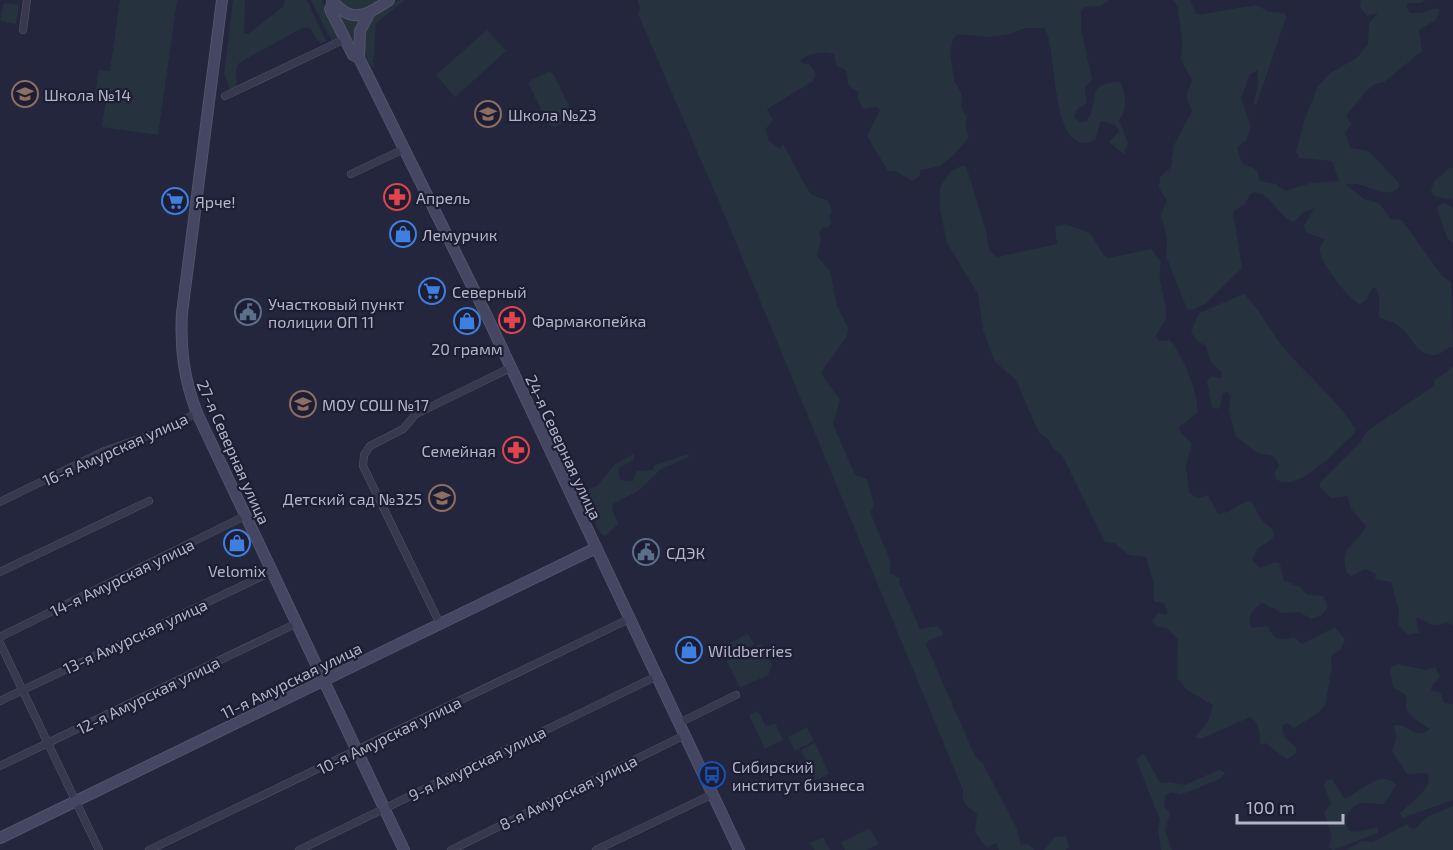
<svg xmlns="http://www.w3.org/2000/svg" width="1453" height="850" font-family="'Exo 2',sans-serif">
<rect width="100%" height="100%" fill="#24263e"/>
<g fill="#26333f">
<polygon points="120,0 177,0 158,135 102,127 107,92 104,103 94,101 99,70 110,71"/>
<path d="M233,0H245L244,33L248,34L283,7L285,0H307L326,41L320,44L310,28H302L239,63C233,72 239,81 235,90L231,91L224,74Z"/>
<polygon points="311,0 322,0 338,35 333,43"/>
<polygon points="339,0 379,0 364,11 347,9"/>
<path d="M399,0H405L376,23L373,62L375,68C369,64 365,55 364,47C361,20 379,14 399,0Z"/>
<path d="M637,0H1110L1100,6L1085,7L1081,12V29L1092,79L1085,88L1086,104L1076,110L1074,117L1079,122L1087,121C1101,101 1083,83 1120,82C1126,94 1128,110 1119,120L1128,143L1124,154L1109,142L1119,131L1115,125L1101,121L1095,140C1091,141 1086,144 1082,143C1051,137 1057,51 1045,28H1025L1010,34L988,37L958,34L953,39L950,53L954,80L961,93L962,109L967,117L965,125L969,137L952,157L939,166L921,170L919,177L912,181L896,171H888L867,136L880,110L877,107L863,109L858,99L859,92C845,87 849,82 846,70L836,65L834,54C823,50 809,54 800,60L802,63L809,64L816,74L813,81L767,109L773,120L765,130L769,141L780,149L783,144L810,194L828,201L832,211L829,218L832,224L827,228L822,227L819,233L821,239L817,256L830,271L837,306L848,328L847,336L821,373L840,400L833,424L855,475L867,479L874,505L870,512L891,563L890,573L900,578L899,582L920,629L938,626L943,632V635L928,641L926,645L976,758L982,762L1016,827L1021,845L1028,844L1035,850H999L997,843L986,847L975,832L977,814C968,806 961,804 963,790L725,216L638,14L640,8Z"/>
<path d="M1173,0H1190L1197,15L1256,5L1269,12L1284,13L1286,17L1256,106L1254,103L1258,85V70L1250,74L1241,99L1251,125L1246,140L1237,148L1242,163L1257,170L1260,181L1276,184L1285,191L1311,183L1339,181L1332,161L1300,158L1296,152L1305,119L1318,86L1330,73L1357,58L1368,44L1369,23L1378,13L1367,16L1360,7L1361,0H1426L1421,3H1409L1406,6L1410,13H1421L1436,8L1439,10L1436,20L1419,30L1422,51L1384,82L1375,84L1365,92L1346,116L1351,124L1345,133L1351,148L1368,151L1399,183V187C1384,203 1364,178 1346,185L1364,199L1379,203L1391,219L1402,220L1441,275L1451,282L1453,347C1445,347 1442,356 1432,355C1415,353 1412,336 1400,327C1393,321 1385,321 1379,317V295L1376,288H1372L1367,299L1360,304C1349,300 1322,264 1320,252C1319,247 1323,243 1324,239L1307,233L1304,226L1314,209L1303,212L1294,222C1276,217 1270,188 1251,193L1245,204L1233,212L1242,268L1205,304L1191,310L1187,309L1166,256L1167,238L1161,215L1167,200L1159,188L1160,177L1171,167L1174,145L1192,111L1186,96L1192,80L1181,60L1182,41L1178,7Z"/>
<polygon points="4,3 19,5 16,24 0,21"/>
<polygon points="335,9 361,19 354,35 356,53"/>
<polygon points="487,30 506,51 455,97 436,75"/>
<polygon points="548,72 553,73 573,114 572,119 555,127 549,125 529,85 531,80"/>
<path d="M961,166H966L986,231L989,250L997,257L1057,244L1055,227L1065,224L1090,233L1104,256L1109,258L1151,249L1161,262C1156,284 1166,294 1166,315C1166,324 1158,328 1156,337L1159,341L1170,340C1182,353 1200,396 1197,413L1179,427L1181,433L1192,444L1186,466L1189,493L1198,498L1208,495L1218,514L1228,512L1247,501L1252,502C1255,508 1259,516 1263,521C1269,528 1276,527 1273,538L1257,549L1252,560L1260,568L1275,562L1280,564L1284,581L1300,587L1307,595L1323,596L1328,606L1322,615L1312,619L1299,612L1282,613L1263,603C1253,606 1246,620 1252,628L1267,626C1274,639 1280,642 1294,637L1302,644L1335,627L1345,640L1340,650L1331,656L1332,667L1325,705L1318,713L1294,728L1287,723L1282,726L1284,737L1296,747V753L1287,759L1265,743L1260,745C1261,735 1259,722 1250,717L1201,739L1195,737L1209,720L1213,705L1187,690L1177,678L1178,639L1166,628L1156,626L1153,621L1158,612L1164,615L1168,613L1164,603L1154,602V585L1146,557L1129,555L1114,543L1105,542L1062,455L1053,448L1048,438L1039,433L1016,380L995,362L983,330L978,294L947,243L940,209V187L950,172Z"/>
<polygon points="1450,168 1453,168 1453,200 1434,196 1431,191 1434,181"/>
<polygon points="1445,203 1453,208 1453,243 1447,238 1437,209 1438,206"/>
<path d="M1244,294C1259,308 1269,329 1282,346C1304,372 1339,401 1355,429L1354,434C1337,448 1302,492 1277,480L1274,474L1279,465L1274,456L1258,453L1236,437L1229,411L1230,395L1227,391L1222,394L1221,404L1218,409L1212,407L1207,381L1211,377L1221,378L1222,373L1210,361L1206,346L1197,341L1191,332L1199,313Z"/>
<path d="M1453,367V625L1446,622C1433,630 1428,620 1416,618L1419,633L1408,635L1398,624L1399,612L1391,582L1375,579L1376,574L1366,569L1351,576L1347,573C1338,544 1356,548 1366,526L1352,510L1347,496L1332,498L1320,488V483L1361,441L1367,431L1434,386V381Z"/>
<polygon points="634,454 634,459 618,469 620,480 633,481 637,471 652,470 655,465 688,454 689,457 661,469 638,491 613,504 612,510 618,524 605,536 600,532 580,492 597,486 615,464"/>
<polygon points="748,634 754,644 731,656 726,645"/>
<polygon points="761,644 772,665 768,675 740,688 727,661"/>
<path d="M1398,664L1425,670L1435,667L1440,677L1432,685L1431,690L1441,693L1444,703L1453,704V800L1402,818L1400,813C1412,802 1433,790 1428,773L1407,774L1392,751L1397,736L1393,726C1410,720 1411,743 1430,729C1415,719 1402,715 1407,695L1393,688L1390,668Z"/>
<polygon points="758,711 766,727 775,723 783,740 765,749 749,715"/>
<polygon points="807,727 814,741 795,751 788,737"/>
<polygon points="815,743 829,774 816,780 801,750"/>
<polygon points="1144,754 1160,783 1169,782 1185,785 1216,771 1220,770 1225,773 1220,779 1180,795 1171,792 1165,795 1164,806 1170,814 1165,830 1172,850 1161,850 1158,829 1160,820 1136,759"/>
<path d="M1332,779L1344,798C1360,795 1379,767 1396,785L1384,804C1362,805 1358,796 1344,819L1348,830C1357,835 1368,827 1378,828V833L1333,850L1329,847L1332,837L1324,812L1331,804L1324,785L1326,780Z"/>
<polygon points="1453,806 1453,850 1346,850 1362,841 1373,842 1407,824 1410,828 1415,829 1427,817"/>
<polygon points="870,828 878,844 866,850 845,850 841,842"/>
<polygon points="1066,836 1069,846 1066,850 1044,850 1055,837"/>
<polygon points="823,837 830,850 814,850 810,843"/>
</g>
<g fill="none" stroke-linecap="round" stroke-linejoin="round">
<defs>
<g id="street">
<polyline points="23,30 27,0"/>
<polyline points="225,96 345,39"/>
<polyline points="351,174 404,149"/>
<polyline points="0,502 102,452 153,434 197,413"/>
<polyline points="0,572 149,501"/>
<polyline points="440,624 363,466 364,455 370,446 403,429 416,414 510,368"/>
<polyline points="0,637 245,516"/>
<polyline points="0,643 99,850"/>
<polyline points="0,701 271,572"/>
<polyline points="679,723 736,695"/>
<polyline points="0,766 295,624"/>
<polyline points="149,850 629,619"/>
<polyline points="299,850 657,676"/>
<polyline points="451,850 685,735"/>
<polyline points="596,850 713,794"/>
</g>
<g id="secondary">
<path d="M222,0L182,313C180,349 184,379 197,413L404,850"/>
<path d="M332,0C351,25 368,15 389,0"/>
<polyline points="333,2 330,9 353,55 359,58 367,74 483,308 739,850"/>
<polyline points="359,58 360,31 369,14"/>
<polyline points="0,838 596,548"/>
</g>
</defs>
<use href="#street" stroke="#535469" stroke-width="8"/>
<use href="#secondary" stroke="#535469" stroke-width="12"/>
<use href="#street" stroke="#38394e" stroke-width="7"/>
<use href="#secondary" stroke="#454661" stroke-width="10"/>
</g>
<defs>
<symbol id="school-ring" viewBox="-11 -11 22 22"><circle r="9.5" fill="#1d1e33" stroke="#8d6e63" stroke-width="1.5"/><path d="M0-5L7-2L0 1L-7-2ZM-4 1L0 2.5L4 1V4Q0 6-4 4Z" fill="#8d6e63"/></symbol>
<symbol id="pharmacy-ring" viewBox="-11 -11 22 22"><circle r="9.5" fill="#1d1e33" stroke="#e0444e" stroke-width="1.5"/><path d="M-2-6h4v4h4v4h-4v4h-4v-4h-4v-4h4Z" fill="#e0444e"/></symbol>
<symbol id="supermarket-ring" viewBox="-11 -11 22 22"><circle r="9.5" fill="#1d1e33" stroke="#3f7fe0" stroke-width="1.5"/><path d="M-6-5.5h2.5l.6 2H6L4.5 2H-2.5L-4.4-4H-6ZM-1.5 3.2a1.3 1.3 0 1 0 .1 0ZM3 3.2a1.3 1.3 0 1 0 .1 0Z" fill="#3f7fe0"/></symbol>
<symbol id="shop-ring" viewBox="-11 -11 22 22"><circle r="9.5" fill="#1d1e33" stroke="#3f7fe0" stroke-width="1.5"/><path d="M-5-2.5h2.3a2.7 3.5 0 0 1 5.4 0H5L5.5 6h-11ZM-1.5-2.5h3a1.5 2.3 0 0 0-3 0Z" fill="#3f7fe0"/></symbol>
<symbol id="civic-ring" viewBox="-11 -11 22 22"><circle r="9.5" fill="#1d1e33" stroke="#5c6f8a" stroke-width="1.5"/><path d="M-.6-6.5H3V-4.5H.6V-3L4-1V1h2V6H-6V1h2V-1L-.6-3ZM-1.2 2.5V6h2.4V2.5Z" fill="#5c6f8a"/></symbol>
<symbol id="bus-ring" viewBox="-11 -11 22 22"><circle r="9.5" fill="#1d1e33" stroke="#1a4fb4" stroke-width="1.5"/><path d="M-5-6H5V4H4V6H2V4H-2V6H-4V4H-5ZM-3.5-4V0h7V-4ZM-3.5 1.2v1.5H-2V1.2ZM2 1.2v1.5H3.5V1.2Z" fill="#1a4fb4"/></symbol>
</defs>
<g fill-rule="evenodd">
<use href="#school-ring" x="10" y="79" width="30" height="30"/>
<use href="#school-ring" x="473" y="99" width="30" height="30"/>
<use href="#pharmacy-ring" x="382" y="182" width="30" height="30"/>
<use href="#supermarket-ring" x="160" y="186" width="30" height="30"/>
<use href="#shop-ring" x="388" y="219" width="30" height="30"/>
<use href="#supermarket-ring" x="417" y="276" width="30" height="30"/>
<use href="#civic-ring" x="233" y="297" width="30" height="30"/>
<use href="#pharmacy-ring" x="497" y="305" width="30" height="30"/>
<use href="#shop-ring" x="452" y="306" width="30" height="30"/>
<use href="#school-ring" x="288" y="389" width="30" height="30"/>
<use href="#pharmacy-ring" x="501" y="435" width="30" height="30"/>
<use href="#school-ring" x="427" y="483" width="30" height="30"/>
<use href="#shop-ring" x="222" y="528" width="30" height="30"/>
<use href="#civic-ring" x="631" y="537" width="30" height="30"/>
<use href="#shop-ring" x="674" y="635" width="30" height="30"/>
<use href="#bus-ring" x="697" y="760" width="30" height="30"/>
</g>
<g text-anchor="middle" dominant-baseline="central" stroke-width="4.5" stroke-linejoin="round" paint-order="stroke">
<g font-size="16" fill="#b4b4c9" stroke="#1d1e33" text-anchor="start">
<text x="44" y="94">Школа №14</text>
<text x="508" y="114">Школа №23</text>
<text x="416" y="197">Апрель</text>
<text x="195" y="201">Ярче!</text>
<text x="422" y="234">Лемурчик</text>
<text x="452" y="291">Северный</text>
<text x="268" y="303">Участковый пункт<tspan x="268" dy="18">полиции ОП 11</tspan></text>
<text x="532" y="320">Фармакопейка</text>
<text x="467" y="348" text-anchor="middle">20 грамм</text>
<text x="322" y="404">МОУ СОШ №17</text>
<text x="496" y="450" text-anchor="end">Семейная</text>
<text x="422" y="498" text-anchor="end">Детский сад №325</text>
<text x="666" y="552">СДЭК</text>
<text x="237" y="570" text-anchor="middle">Velomix</text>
<text x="708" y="650">Wildberries</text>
<text x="732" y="766">Сибирский<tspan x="732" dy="18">институт бизнеса</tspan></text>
</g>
<g font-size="16" fill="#b4b4c9" stroke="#1d1e33">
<text transform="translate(564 447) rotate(65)">24-я Северная улица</text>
<text transform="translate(115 449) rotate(-24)">16-я Амурская улица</text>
<text transform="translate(234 452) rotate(66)">27-я Северная улица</text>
<text transform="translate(122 577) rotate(-26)">14-я Амурская улица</text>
<text transform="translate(135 636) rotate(-25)">13-я Амурская улица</text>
<text transform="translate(291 680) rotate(-26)">11-я Амурская улица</text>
<text transform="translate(148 695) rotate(-26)">12-я Амурская улица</text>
<text transform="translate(389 735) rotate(-26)">10-я Амурская улица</text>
<text transform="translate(477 763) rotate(-26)">9-я Амурская улица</text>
<text transform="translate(568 792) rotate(-26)">8-я Амурская улица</text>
</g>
</g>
<path d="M1237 814v9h106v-9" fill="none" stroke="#b4b4c9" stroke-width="3"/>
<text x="1246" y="814" font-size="18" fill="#b4b4c9" stroke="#1d1e33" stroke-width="4.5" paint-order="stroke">100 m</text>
</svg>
